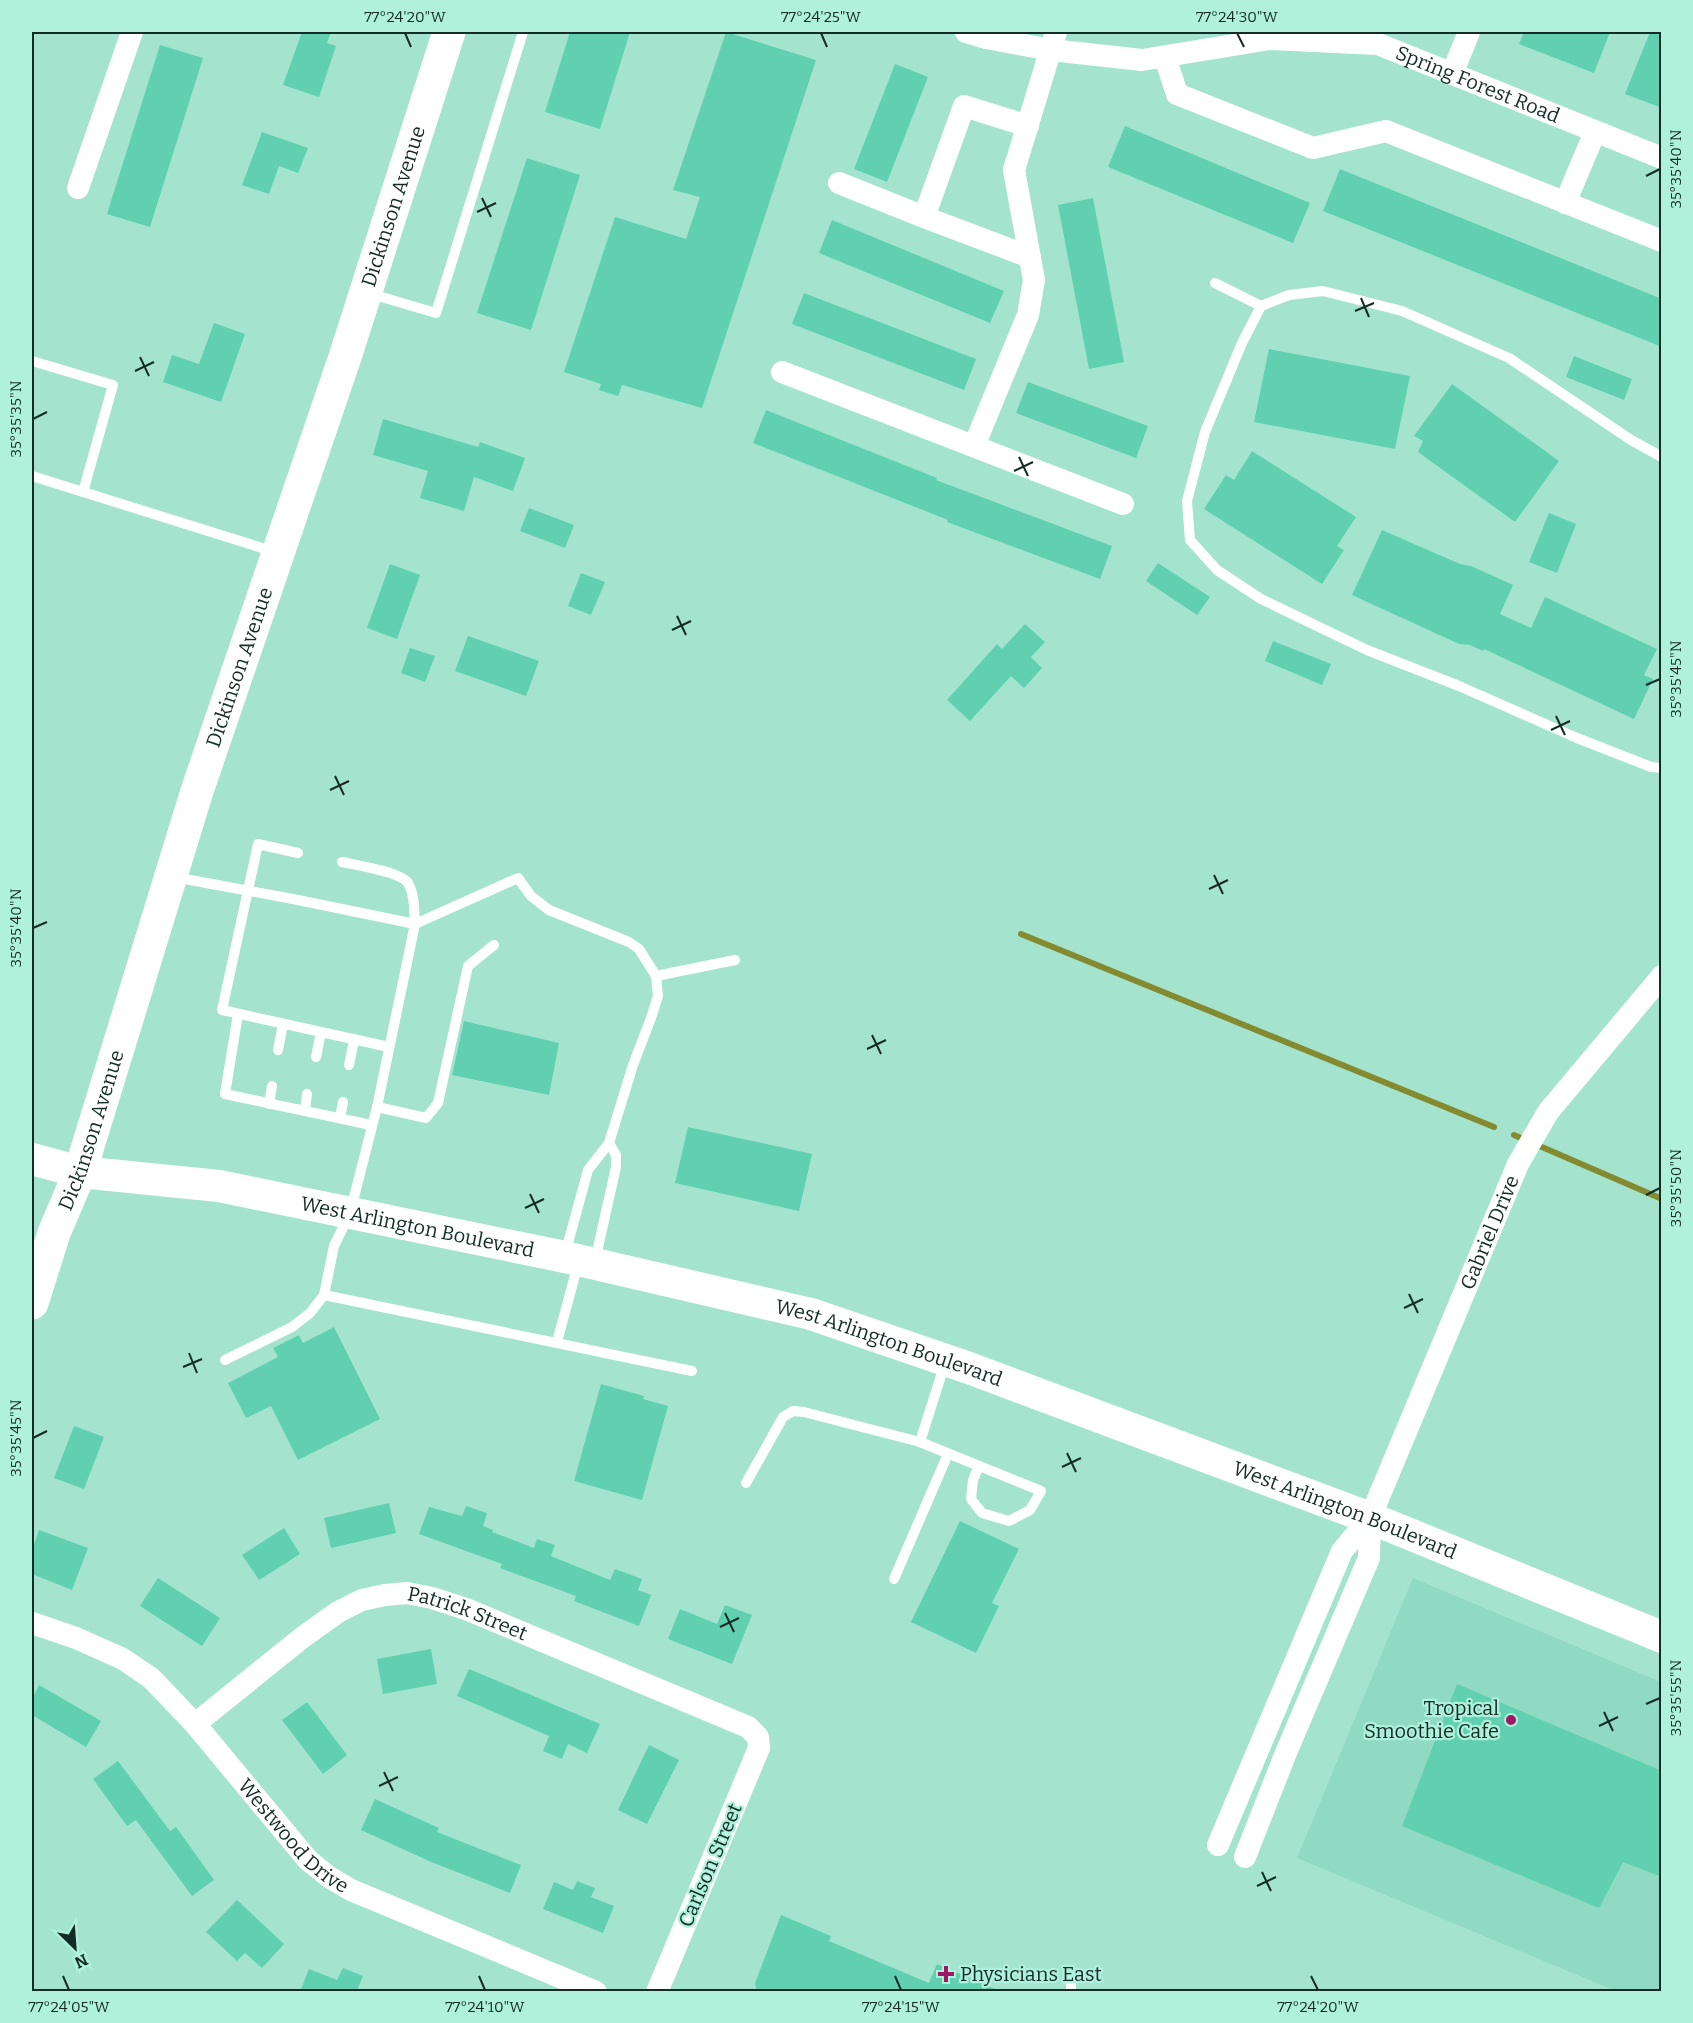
<svg xmlns="http://www.w3.org/2000/svg" width="1693" height="2023" font-family="Bitter,serif">
<rect width="100%" height="100%" fill="#a4e4cf"/>
<polygon fill="#90d9c2" points="1413,1578 1661,1682 1661,1991 1616,1991 1297,1858"/>
<g fill="none" stroke-linecap="round" stroke-linejoin="round">
<g stroke="#848a30" stroke-width="6">
<polyline points="1021,934 1494,1127"/>
<polyline points="1514,1135 1662,1199"/>
</g>
</g>
<g fill="#60d0b1">
<polygon points="302,32 331,32 327,43 336,46 319,97 283,85"/>
<polygon points="570,32 630,32 600,129 545,112"/>
<polygon points="726,32 816,60 702,408 622,385 618,396 599,390 601,384 564,372 615,217 686,239 700,197 673,190"/>
<polygon points="1524,32 1610,32 1594,73 1519,44"/>
<polygon points="1650,32 1662,32 1662,108 1625,94"/>
<polygon points="160,45 203,58 150,227 107,214"/>
<polygon points="895,64 928,77 887,182 854,169"/>
<polygon points="1125,126 1310,203 1293,243 1108,167"/>
<polygon points="262,132 308,148 298,173 279,166 269,194 242,185"/>
<polygon points="527,158 580,175 531,330 477,313"/>
<polygon points="1340,169 1662,299 1662,347 1323,211"/>
<polygon points="1093,198 1124,362 1089,369 1058,205"/>
<polygon points="832,220 1004,291 990,323 819,253"/>
<polygon points="804,293 976,359 964,390 792,324"/>
<polygon points="214,323 245,334 221,402 163,382 172,355 199,364"/>
<polygon points="1269,349 1410,376 1395,449 1254,422"/>
<polygon points="1574,356 1632,379 1624,400 1566,377"/>
<polygon points="1028,382 1148,426 1136,458 1016,413"/>
<polygon points="1452,384 1559,461 1515,522 1418,452 1423,441 1414,436"/>
<polygon points="766,410 937,478 936,480 1112,546 1100,579 947,522 948,520 753,443"/>
<polygon points="383,419 478,447 480,442 525,458 513,491 474,477 464,511 420,498 428,471 373,455"/>
<polygon points="1252,451 1356,517 1337,546 1344,550 1322,584 1204,509 1226,475 1234,480"/>
<polygon points="529,508 574,525 565,548 520,531"/>
<polygon points="1549,513 1576,524 1557,573 1529,562"/>
<polygon points="1382,530 1460,564 1471,566 1513,585 1500,614 1531,628 1545,597 1657,649 1644,675 1653,679 1634,719 1484,649 1483,651 1470,645 1459,644 1352,595"/>
<polygon points="1158,563 1210,597 1197,615 1146,581"/>
<polygon points="390,564 420,575 397,639 367,628"/>
<polygon points="581,573 605,582 591,615 568,606"/>
<polygon points="1025,624 1045,642 1031,657 1042,668 1024,688 1011,676 970,721 947,700 997,644 1002,649"/>
<polygon points="468,636 539,661 526,696 455,671"/>
<polygon points="1273,641 1331,664 1322,685 1265,661"/>
<polygon points="410,648 435,656 425,682 401,673"/>
<polygon points="464,1021 559,1043 549,1095 452,1075"/>
<polygon points="688,1127 812,1154 799,1211 675,1183"/>
<polygon points="334,1327 380,1419 298,1460 271,1406 246,1418 228,1383 278,1357 273,1348 299,1335 303,1343"/>
<polygon points="601,1384 644,1396 643,1399 668,1406 642,1500 574,1481"/>
<polygon points="74,1426 104,1437 84,1489 54,1478"/>
<polygon points="389,1503 396,1533 331,1548 324,1518"/>
<polygon points="466,1506 487,1513 483,1526 493,1530 492,1532 534,1548 537,1539 555,1545 551,1556 610,1580 615,1569 642,1579 638,1590 651,1595 639,1626 574,1601 576,1596 500,1568 502,1564 419,1534 429,1507 462,1516"/>
<polygon points="960,1521 1019,1549 992,1603 999,1606 976,1653 911,1622"/>
<polygon points="284,1528 300,1554 259,1580 242,1555"/>
<polygon points="39,1530 88,1548 72,1590 32,1574 32,1550"/>
<polygon points="158,1578 220,1618 202,1646 140,1606"/>
<polygon points="725,1605 752,1615 732,1664 668,1639 680,1609 717,1624"/>
<polygon points="431,1649 437,1684 383,1694 377,1659"/>
<polygon points="469,1669 600,1724 587,1753 568,1744 562,1759 543,1751 549,1736 457,1696"/>
<polygon points="1457,1684 1662,1771 1662,1877 1623,1862 1599,1908 1402,1826"/>
<polygon points="39,1685 101,1721 86,1747 32,1715 32,1699"/>
<polygon points="307,1702 347,1755 323,1774 282,1720"/>
<polygon points="649,1745 679,1760 647,1824 618,1810"/>
<polygon points="118,1761 170,1831 176,1827 214,1880 192,1896 136,1820 127,1826 93,1779"/>
<polygon points="375,1799 439,1828 437,1832 521,1865 510,1893 429,1861 361,1830"/>
<polygon points="577,1881 595,1888 591,1897 614,1906 603,1933 543,1909 554,1882 573,1890"/>
<polygon points="237,1900 284,1944 262,1968 245,1953 237,1961 206,1932"/>
<polygon points="781,1915 831,1936 829,1941 929,1983 937,1964 1002,1992 757,1992 755,1983"/>
<polygon points="343,1968 363,1976 358,1988 363,1992 300,1992 309,1969 337,1980"/>
</g>
<g fill="none" stroke-linecap="round" stroke-linejoin="round">
<g stroke="#fff" stroke-width="10">
<polyline points="1215,283 1261,306"/>
<polyline points="368,293 436,313 523,32"/>
<polyline points="32,361 113,385 83,492"/>
<polyline points="1662,457 1631,440 1509,358 1402,311 1323,291 1289,295 1261,306 1242,343 1205,432 1187,501 1190,540 1217,570 1261,599 1367,650 1459,686 1577,738 1651,767 1662,768"/>
<polyline points="32,476 275,552"/>
<polyline points="298,853 258,844 222,1010 389,1047"/>
<polyline points="174,877 293,899 415,924 518,878 531,896 549,910 629,942 639,949 656,976 658,996 651,1018 633,1065 609,1143 588,1170 565,1254"/>
<polyline points="656,976 735,960"/>
<polyline points="238,1014 225,1094 371,1125"/>
<polyline points="278,1050 283,1024"/>
<polyline points="316,1057 321,1032"/>
<polyline points="349,1065 354,1040"/>
<polyline points="269,1104 272,1086"/>
<polyline points="377,1107 426,1118 438,1103 468,966 494,945"/>
<polyline points="305,1111 307,1094"/>
<polyline points="340,1118 343,1102"/>
<polyline points="595,1261 616,1167 616,1155 609,1143"/>
<polyline points="324,1295 692,1371"/>
<polyline points="557,1342 578,1264"/>
<path d="M225,1360L292,1327L310,1313L324,1295L334,1246L350,1213L377,1107L415,924C414,911 415,895 408,883C401,872 356,865 342,862"/>
<polyline points="920,1442 1041,1491 1030,1510 1009,1521 982,1513 971,1499 973,1480 979,1466"/>
<polyline points="746,1483 783,1417 793,1411 804,1412 920,1442 945,1363"/>
<polyline points="894,1579 948,1454"/>
<polyline points="1071,1978 1071,1992"/>
</g>
<g stroke="#fff" stroke-width="22">
<path id="s1" d="M966,32L986,38L1051,50L1142,60L1270,39L1378,44L1662,158"/>
<polyline points="1165,57 1177,94 1313,148 1386,131 1662,241"/>
<polyline points="1452,74 1469,32"/>
<polyline points="839,183 924,217 1030,257"/>
<polyline points="78,188 132,32"/>
<polyline points="1565,203 1595,132"/>
<polyline points="924,217 964,106 1028,126"/>
<polyline points="782,372 1123,504"/>
<polyline points="974,446 1028,315 1034,280 1014,170 1056,32"/>
<path id="s2" d="M32,1623L76,1638L123,1659L151,1678L195,1724L308,1860L329,1877L351,1890L596,1992"/>
<path id="s3" d="M195,1724L303,1637L338,1612L362,1600L385,1595L407,1593L432,1598L466,1609L748,1727L758,1737L759,1748L657,1992"/>
<path id="s4" d="M1218,1845L1342,1551L1370,1518L1518,1164L1548,1112L1662,976"/>
<polyline points="1245,1857 1285,1755 1369,1558 1370,1518"/>
</g>
<path stroke="#fff" stroke-width="32" id="s5" d="M32,1159L80,1172L219,1186L565,1257L811,1314L969,1368L1370,1518L1662,1637"/>
<path stroke="#fff" stroke-width="33" id="s6" d="M32,1303L54,1233L80,1172L197,791L345,357L449,32"/>
</g>
<path fill="none" stroke="#132d26" stroke-width="2" d="M405,33L411,47M821,33L827,47M1237,33L1244,47M1646,176L1660,169M482,198L491,217M477,212L496,203M1361,298L1369,317M1355,311L1374,303M140,357L149,376M135,371L154,362M33,419L47,412M1019,457L1028,476M1014,471L1033,462M677,616L686,635M672,630L691,621M1646,685L1660,679M1556,716L1565,735M1551,730L1570,721M335,776L344,795M330,790L349,781M1214,875L1223,894M1209,889L1228,880M33,928L47,922M872,1035L881,1054M867,1049L886,1040M530,1194L539,1213M1646,1195L1660,1188M525,1208L544,1199M1409,1294L1418,1313M1404,1308L1423,1299M189,1353L197,1373M183,1367L202,1359M33,1438L47,1431M1067,1453L1076,1472M1062,1467L1081,1458M725,1613L734,1632M720,1627L739,1618M1646,1704L1660,1698M1604,1712L1613,1731M1599,1726L1618,1717M384,1772L393,1791M379,1786L398,1777M1262,1872L1271,1891M1257,1886L1276,1877M63,1976L69,1990M479,1976L485,1990M895,1976L901,1990M1311,1976L1318,1990"/>
<g fill="#9e1664" stroke="#b0f1dc" stroke-width="2">
<circle cx="1511" cy="1720" r="6"/>
<path d="M943 1965h6v6h6v6h-6v6h-6v-6h-6v-6h6z"/>
</g>
<g text-anchor="middle" dominant-baseline="central" stroke-width="4.5" stroke-linejoin="round" paint-order="stroke">
<g font-size="20" fill="#132d26" stroke="#b0f1dc">
<text stroke="none"><textPath href="#s1" startOffset="524">Spring Forest Road</textPath></text>
<text stroke="none"><textPath href="#s6" startOffset="1155">Dickinson Avenue</textPath></text>
<text stroke="none"><textPath href="#s6" startOffset="669">Dickinson Avenue</textPath></text>
<text stroke="none"><textPath href="#s6" startOffset="183">Dickinson Avenue</textPath></text>
<text stroke="none"><textPath href="#s5" startOffset="392">West Arlington Boulevard</textPath></text>
<text stroke="none"><textPath href="#s4" startOffset="672">Gabriel Drive</textPath></text>
<text stroke="none"><textPath href="#s5" startOffset="878">West Arlington Boulevard</textPath></text>
<text stroke="none"><textPath href="#s5" startOffset="1364">West Arlington Boulevard</textPath></text>
<text stroke="none"><textPath href="#s3" startOffset="318">Patrick Street</textPath></text>
<text stroke="none"><textPath href="#s2" startOffset="345">Westwood Drive</textPath></text>
<text transform="translate(710 1865) rotate(-67)">Carlson Street</text>
</g>
<g font-size="20" fill="#132d26" stroke="#b0f1dc" text-anchor="end">
<text x="1499" y="1708">Tropical<tspan x="1499" dy="23">Smoothie Cafe</tspan></text>
<text x="960" y="1974" text-anchor="start">Physicians East</text>
</g>
</g>
<rect width="1693" height="2023" fill="none" stroke="#b0f1dc" stroke-width="66"/>
<g transform="translate(75 1948) rotate(155)" stroke="#b0f1dc" stroke-width="4.5" paint-order="stroke">
<path d="M0-4.5L10 22L0 15L-10 22Z" fill="#132d26"/>
<text y="-9" font-size="16" font-weight="bold" text-anchor="middle" fill="#132d26">N</text>
</g>
<rect x="33" y="33" width="1627" height="1957" fill="none" stroke="#132d26" stroke-width="2"/>
<g font-size="15" text-anchor="middle" fill="#132d26">
<text x="405" y="22">77°24'20"W</text>
<text x="821" y="22">77°24'25"W</text>
<text x="1237" y="22">77°24'30"W</text>
<text transform="translate(1676 169) rotate(-90)" y="5">35°35'40"N</text>
<text transform="translate(16 419) rotate(-90)" y="5">35°35'35"N</text>
<text transform="translate(1676 679) rotate(-90)" y="5">35°35'45"N</text>
<text transform="translate(16 928) rotate(-90)" y="5">35°35'40"N</text>
<text transform="translate(1676 1188) rotate(-90)" y="5">35°35'50"N</text>
<text transform="translate(16 1438) rotate(-90)" y="5">35°35'45"N</text>
<text transform="translate(1676 1698) rotate(-90)" y="5">35°35'55"N</text>
<text x="69" y="2012">77°24'05"W</text>
<text x="485" y="2012">77°24'10"W</text>
<text x="901" y="2012">77°24'15"W</text>
<text x="1318" y="2012">77°24'20"W</text>
</g>
</svg>
